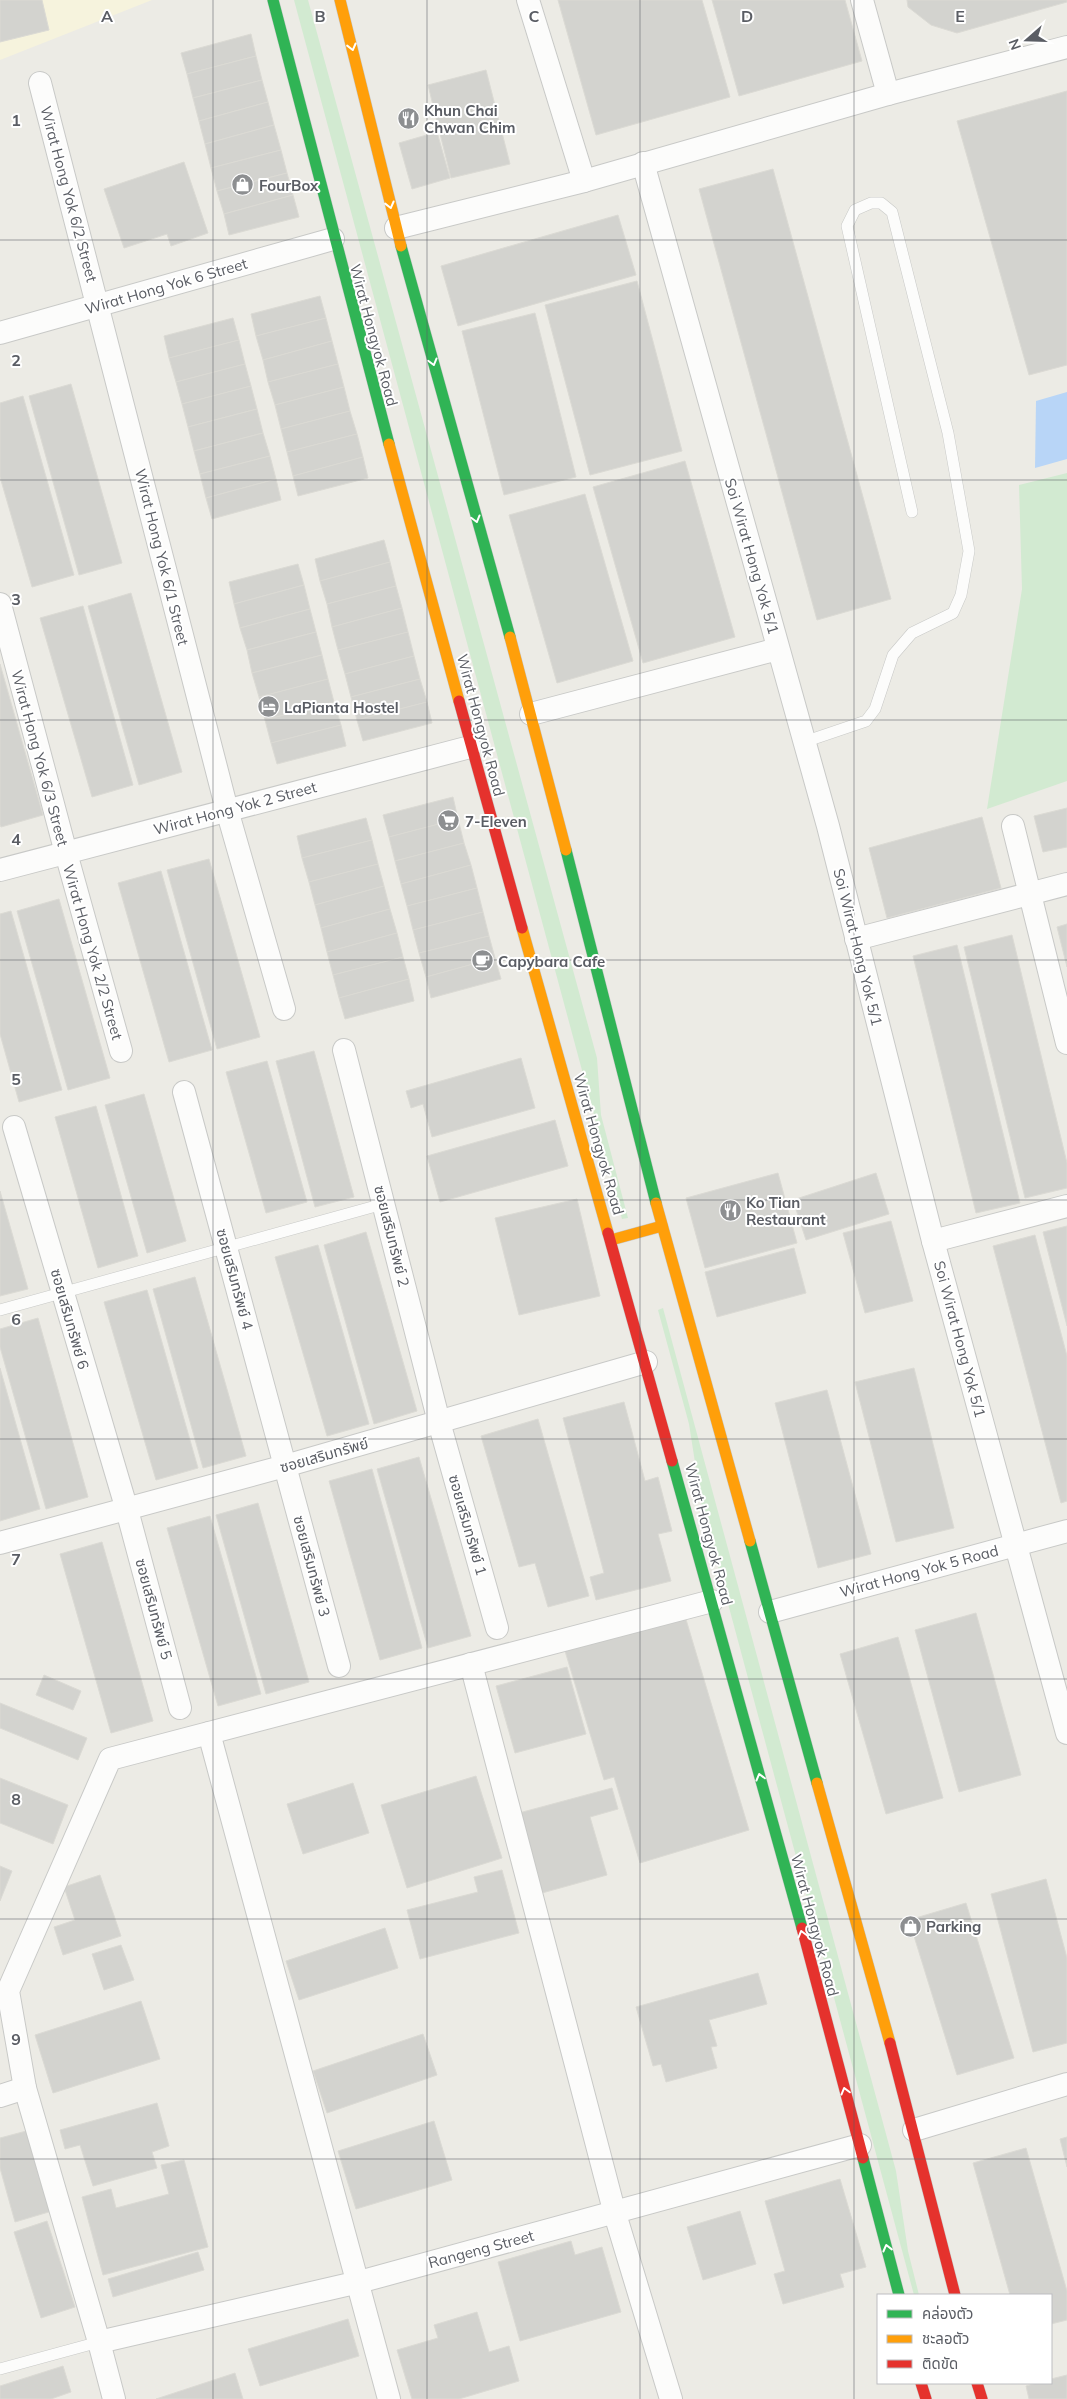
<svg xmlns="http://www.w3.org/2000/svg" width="1067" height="2399" font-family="Mulish,'Noto Sans Thai',sans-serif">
<rect width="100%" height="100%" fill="#ecebe5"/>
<polygon fill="#f6f3dd" points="0,0 152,0 0,60"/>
<g fill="#d2ead1">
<polygon points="294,0 308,0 597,1058 601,1115 628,1218 622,1219"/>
<polygon points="1067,473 1067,781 987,809 1022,589 1019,485"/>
<polygon points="663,1308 896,2171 908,2251 919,2295 914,2295 702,1507 689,1424 658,1310"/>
</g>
<polygon fill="#b8d5f7" points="1067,392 1067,459 1035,468 1036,401"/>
<g fill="#d3d3cf" stroke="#dbdad4">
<polygon points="0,0 42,0 49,30 0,42"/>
<polygon points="558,0 702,0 730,97 596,135"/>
<polygon points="712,0 845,0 862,61 739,96"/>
<polygon points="907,0 1067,0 1067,2 957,33 931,25 908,7"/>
<polygon points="251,34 256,56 187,74 181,53"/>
<polygon points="256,56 262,80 193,98 187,74"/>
<polygon points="486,70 510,164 451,178 428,85"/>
<polygon points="262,80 268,102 199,121 193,98"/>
<polygon points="1067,91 1067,365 1029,375 957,121"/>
<polygon points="268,102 274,125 205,144 199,121"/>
<polygon points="274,125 281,150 211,168 205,144"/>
<polygon points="437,132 450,178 412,189 399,143"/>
<polygon points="281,150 287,173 217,191 211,168"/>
<polygon points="184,162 208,233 171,246 167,234 124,248 104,189"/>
<polygon points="773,169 891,599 817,620 699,189"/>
<polygon points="287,173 293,195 224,214 217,191"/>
<polygon points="293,195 299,217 229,235 224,214"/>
<polygon points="618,215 636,275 458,326 441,266"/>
<polygon points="637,281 682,451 590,475 545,305"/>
<polygon points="320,296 326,318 256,336 251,314"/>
<polygon points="535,313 576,477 504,495 462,331"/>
<polygon points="233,318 239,340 169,358 164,336"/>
<polygon points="326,318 332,341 263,360 256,336"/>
<polygon points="239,340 245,364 176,382 169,358"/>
<polygon points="332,341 338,364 268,382 263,360"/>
<polygon points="245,364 251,386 182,404 176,382"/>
<polygon points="338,364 344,387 275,405 268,382"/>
<polygon points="71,384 122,563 79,575 29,396"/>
<polygon points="251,386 257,409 188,427 182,404"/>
<polygon points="344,387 350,411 281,429 275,405"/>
<polygon points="23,396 74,575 32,587 0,477 0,403"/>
<polygon points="257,409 263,433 194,451 188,427"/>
<polygon points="350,411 357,434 287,452 281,429"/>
<polygon points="263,433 270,456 200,474 194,451"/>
<polygon points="357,434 363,457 293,476 287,452"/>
<polygon points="270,456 276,479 206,498 200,474"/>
<polygon points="363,457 368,478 298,496 293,476"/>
<polygon points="685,461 735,637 643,663 593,487"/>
<polygon points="276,479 281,500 212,519 206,498"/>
<polygon points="585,494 633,661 557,683 509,515"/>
<polygon points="384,540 390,562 320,581 315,559"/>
<polygon points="390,562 396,586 327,604 320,581"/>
<polygon points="298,564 304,585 234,604 229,582"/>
<polygon points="304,585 310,609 240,628 234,604"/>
<polygon points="396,586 402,608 332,627 327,604"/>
<polygon points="131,593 182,772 139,785 88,606"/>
<polygon points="83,606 133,785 92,797 40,618"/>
<polygon points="402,608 408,632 338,650 332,627"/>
<polygon points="310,609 316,632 247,650 240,628"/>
<polygon points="316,632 322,655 252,673 247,650"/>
<polygon points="408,632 414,656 345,674 338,650"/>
<polygon points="322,655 328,679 259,697 252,673"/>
<polygon points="414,656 420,679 351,697 345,674"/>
<polygon points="0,664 43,815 1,827 0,825"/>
<polygon points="328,679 334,702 265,720 259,697"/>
<polygon points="420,679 427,702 357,720 351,697"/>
<polygon points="334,702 341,725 271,743 265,720"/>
<polygon points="427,702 432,723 363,741 357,720"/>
<polygon points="341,725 346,746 277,764 271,743"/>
<polygon points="453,797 458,819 389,837 383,815"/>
<polygon points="1067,808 1067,847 1043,852 1034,816"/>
<polygon points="982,817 1001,888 887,918 869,848"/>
<polygon points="366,818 372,840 302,858 297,836"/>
<polygon points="458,819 464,843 395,861 389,837"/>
<polygon points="372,840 378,864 309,882 302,858"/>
<polygon points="464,843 471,865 401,884 395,861"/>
<polygon points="209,859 260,1037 217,1049 167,870"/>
<polygon points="378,864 384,886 315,905 309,882"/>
<polygon points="471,865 477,888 407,906 401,884"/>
<polygon points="161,871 212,1050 169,1062 118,883"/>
<polygon points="384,886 390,909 321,928 315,905"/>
<polygon points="477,888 483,912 413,930 407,906"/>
<polygon points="59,899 110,1078 68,1090 17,911"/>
<polygon points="390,909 397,933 327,952 321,928"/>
<polygon points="11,911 62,1090 19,1102 0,1034 0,914"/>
<polygon points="483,912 489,936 419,953 413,930"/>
<polygon points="1067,924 1067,967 1057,927"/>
<polygon points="397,933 403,957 333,975 327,952"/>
<polygon points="1012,935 1067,1163 1067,1188 1025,1198 964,947"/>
<polygon points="489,936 495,958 426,977 419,953"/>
<polygon points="957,945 1020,1203 976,1213 913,956"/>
<polygon points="403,957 409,979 339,998 333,975"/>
<polygon points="495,958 501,979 431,998 426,977"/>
<polygon points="409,979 414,1001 345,1019 339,998"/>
<polygon points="314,1051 354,1197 315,1207 276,1061"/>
<polygon points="521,1058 535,1108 432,1137 423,1104 411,1108 406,1091"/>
<polygon points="267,1061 307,1202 266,1213 226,1072"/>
<polygon points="144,1094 186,1241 147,1253 105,1105"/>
<polygon points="96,1106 138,1256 98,1268 55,1117"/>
<polygon points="555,1120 568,1166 440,1202 427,1156"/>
<polygon points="778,1173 797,1243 705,1268 686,1198"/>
<polygon points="876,1173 889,1214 806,1240 793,1200"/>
<polygon points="0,1191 28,1289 0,1296"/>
<polygon points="577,1199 600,1296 519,1315 495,1218"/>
<polygon points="891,1221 913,1301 865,1313 843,1233"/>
<polygon points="1067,1226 1067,1326 1043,1232"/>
<polygon points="366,1232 417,1411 374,1424 324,1245"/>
<polygon points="1035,1235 1067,1356 1067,1501 1061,1503 993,1246"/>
<polygon points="318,1245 369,1424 327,1436 275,1257"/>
<polygon points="794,1248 806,1293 717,1317 705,1272"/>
<polygon points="195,1277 246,1456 203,1468 153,1289"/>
<polygon points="147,1290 198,1468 156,1480 104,1302"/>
<polygon points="38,1318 88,1497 46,1509 0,1347 0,1329"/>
<polygon points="0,1368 40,1509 0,1521"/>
<polygon points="914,1368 954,1528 896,1542 855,1382"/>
<polygon points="827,1390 871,1554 818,1568 775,1403"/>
<polygon points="624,1402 645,1481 658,1477 672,1531 658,1534 671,1581 596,1600 590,1577 604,1573 563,1418"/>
<polygon points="538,1419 589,1596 548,1607 535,1563 519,1567 481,1436"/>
<polygon points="419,1457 471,1636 428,1648 377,1469"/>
<polygon points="372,1469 422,1648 380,1660 329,1481"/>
<polygon points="258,1503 309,1682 266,1694 216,1515"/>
<polygon points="210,1516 261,1694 218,1706 167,1528"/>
<polygon points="102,1542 153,1721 111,1733 60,1554"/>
<polygon points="976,1613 1021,1775 959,1792 915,1630"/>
<polygon points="685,1616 749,1830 640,1863 614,1777 604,1780 565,1651"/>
<polygon points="898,1637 943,1798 886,1814 840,1654"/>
<polygon points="567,1667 586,1734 515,1753 496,1686"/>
<polygon points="44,1675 81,1691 73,1710 36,1695"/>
<polygon points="0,1703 87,1738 78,1760 0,1728"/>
<polygon points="476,1776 502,1858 407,1888 381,1805"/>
<polygon points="0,1778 68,1805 53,1844 0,1823"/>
<polygon points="353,1783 369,1833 303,1854 287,1804"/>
<polygon points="612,1788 618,1809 590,1817 607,1875 542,1893 519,1813"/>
<polygon points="0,1866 12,1871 0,1901"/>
<polygon points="502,1870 519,1933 420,1959 407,1910 478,1892 474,1877"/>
<polygon points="100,1875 121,1936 63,1955 54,1927 75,1920 64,1887"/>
<polygon points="1046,1879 1067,1958 1067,2043 1033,2052 991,1894"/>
<polygon points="966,1903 1014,2058 957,2075 909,1920"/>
<polygon points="385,1928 398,1968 299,2000 286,1961"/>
<polygon points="121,1945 134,1980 104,1990 92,1954"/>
<polygon points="758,1973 767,2004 709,2020 717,2046 711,2047 717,2068 666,2082 661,2064 653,2066 636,2007"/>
<polygon points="141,2001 160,2059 53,2093 35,2035"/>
<polygon points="423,2034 437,2075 327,2113 313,2071"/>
<polygon points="157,2103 169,2146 152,2152 157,2168 93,2186 80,2145 65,2149 60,2130"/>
<polygon points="434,2121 452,2180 356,2209 338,2151"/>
<polygon points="30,2130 52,2211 15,2222 0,2168 0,2138"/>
<polygon points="1067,2137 1067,2167 1060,2139"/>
<polygon points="1026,2148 1067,2291 1067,2320 1051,2324 1051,2295 1010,2295 973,2163"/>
<polygon points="184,2160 208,2247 103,2275 82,2197 111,2189 116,2208 169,2194 161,2165"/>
<polygon points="840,2179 866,2267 840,2274 844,2287 783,2304 774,2274 785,2271 765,2201"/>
<polygon points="740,2211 756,2264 703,2280 687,2227"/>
<polygon points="47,2221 75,2307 41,2318 14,2232"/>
<polygon points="571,2241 575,2255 602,2247 621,2312 520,2341 498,2262"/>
<polygon points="198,2252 204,2270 113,2297 108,2279"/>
<polygon points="477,2312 489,2352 509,2346 519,2381 459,2399 412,2399 397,2350 438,2338 434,2325"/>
<polygon points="348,2319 359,2356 260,2386 248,2349"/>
<polygon points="63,2366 71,2392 51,2399 0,2399 0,2386"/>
<polygon points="235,2373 243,2399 156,2399"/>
<polygon points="1067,2375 1067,2399 1029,2399 1026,2386 1037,2383 1051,2383 1051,2379"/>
</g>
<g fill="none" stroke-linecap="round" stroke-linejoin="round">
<defs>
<g id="lane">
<polyline points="804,742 866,721 875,709 893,655 912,633 953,613 961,595 969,551 948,433 892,212 881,203 871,203 855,210 847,226 912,512"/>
<polyline points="0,1310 383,1204"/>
<polyline points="0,2369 99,2342"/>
</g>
<g id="street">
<polyline points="528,0 584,181"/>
<polyline points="862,0 888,94"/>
<polyline points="40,83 227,810 284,1009"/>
<polyline points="643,163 828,826 933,1241 1067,1733"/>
<polyline points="396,228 584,181 888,94 1067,47"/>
<polyline points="0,333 333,239"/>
<polyline points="0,604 66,853 121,1051"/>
<polyline points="531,714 778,649"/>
<polyline points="1013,826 1067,1043"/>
<polyline points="0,870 470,747"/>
<polyline points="856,939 1067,884"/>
<polyline points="344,1050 439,1422 497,1628"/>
<polyline points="184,1092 339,1666"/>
<polyline points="14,1127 127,1510 180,1708"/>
<polyline points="933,1241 1067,1206"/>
<polyline points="0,1543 285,1466 646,1362"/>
<polyline points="770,1612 1067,1531"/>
<polyline points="471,1664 615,2214 671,2399"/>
<polyline points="209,1733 389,2399"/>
<polyline points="0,2096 25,2088"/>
<polyline points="914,2130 1067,2084"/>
<polyline points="99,2342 359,2282 860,2145"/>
<polyline points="114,2399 99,2342 25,2088 8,1991 110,1759 712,1601"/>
</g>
<g id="fast">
<polyline points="273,0 389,444"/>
<polyline points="401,246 510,637"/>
<polyline points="566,850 656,1203"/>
<polyline points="672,1461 802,1928"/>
<polyline points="750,1541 817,1783"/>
<polyline points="863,2158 899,2295"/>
</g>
<g id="slow">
<polyline points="340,0 401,246"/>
<polyline points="389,444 459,701"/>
<polyline points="510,637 566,850"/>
<polyline points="522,928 608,1233"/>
<polyline points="656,1203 750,1541"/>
<polyline points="611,1240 662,1226"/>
<polyline points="817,1783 890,2043"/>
</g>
<g id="jam">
<polyline points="459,701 522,928"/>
<polyline points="608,1233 672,1461"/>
<polyline points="802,1928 863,2158"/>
<polyline points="890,2043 955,2295"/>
<polyline points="921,2383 926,2399"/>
<polyline points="977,2383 982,2399"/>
</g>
</defs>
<use href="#lane" stroke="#c8c9c7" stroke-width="12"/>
<use href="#street" stroke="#c8c9c7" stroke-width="24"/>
<use href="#fast" stroke="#c7c7c6" stroke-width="12"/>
<use href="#slow" stroke="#c7c7c6" stroke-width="12"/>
<use href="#jam" stroke="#c7c7c6" stroke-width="12"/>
<use href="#lane" stroke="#fcfcfb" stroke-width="11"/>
<use href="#street" stroke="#fcfcfb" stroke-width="22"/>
<use href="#fast" stroke="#30b455" stroke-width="11"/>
<use href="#slow" stroke="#ff9f0a" stroke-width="11"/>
<use href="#jam" stroke="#e5322d" stroke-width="11"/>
</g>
<defs><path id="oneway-chevron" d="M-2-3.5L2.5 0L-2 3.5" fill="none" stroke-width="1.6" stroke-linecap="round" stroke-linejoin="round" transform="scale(1.25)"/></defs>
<g stroke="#fff">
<use href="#oneway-chevron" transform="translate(352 47) rotate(76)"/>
<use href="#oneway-chevron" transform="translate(390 205) rotate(76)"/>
<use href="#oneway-chevron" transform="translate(433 362) rotate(75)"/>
<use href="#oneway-chevron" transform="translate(476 519) rotate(75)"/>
<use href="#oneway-chevron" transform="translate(760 1777) rotate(-105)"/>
<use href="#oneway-chevron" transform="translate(802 1934) rotate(-105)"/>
<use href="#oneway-chevron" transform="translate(845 2091) rotate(-105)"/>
<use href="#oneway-chevron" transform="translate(887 2248) rotate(-104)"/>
</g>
<path fill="none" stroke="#5a5d64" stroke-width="1" stroke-opacity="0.55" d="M213,0V2399M427,0V2399M640,0V2399M854,0V2399M0,240H1067M0,480H1067M0,720H1067M0,960H1067M0,1200H1067M0,1439H1067M0,1679H1067M0,1919H1067M0,2159H1067"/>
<defs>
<symbol id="restaurant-disc" viewBox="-11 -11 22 22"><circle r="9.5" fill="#8d8f91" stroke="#fff"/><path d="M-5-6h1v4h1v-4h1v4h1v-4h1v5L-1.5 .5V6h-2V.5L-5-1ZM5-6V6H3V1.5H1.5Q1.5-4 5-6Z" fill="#fff"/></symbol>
<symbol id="shop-disc" viewBox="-11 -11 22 22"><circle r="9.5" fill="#8d8f91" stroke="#fff"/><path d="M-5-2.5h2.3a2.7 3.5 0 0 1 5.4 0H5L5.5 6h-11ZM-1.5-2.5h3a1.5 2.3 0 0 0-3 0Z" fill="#fff"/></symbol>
<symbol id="hotel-disc" viewBox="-11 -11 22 22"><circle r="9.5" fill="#8d8f91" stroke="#fff"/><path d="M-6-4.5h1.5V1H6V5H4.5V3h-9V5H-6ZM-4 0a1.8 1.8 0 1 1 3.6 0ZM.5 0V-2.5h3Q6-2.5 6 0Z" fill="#fff"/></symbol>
<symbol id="supermarket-disc" viewBox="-11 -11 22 22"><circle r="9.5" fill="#8d8f91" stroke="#fff"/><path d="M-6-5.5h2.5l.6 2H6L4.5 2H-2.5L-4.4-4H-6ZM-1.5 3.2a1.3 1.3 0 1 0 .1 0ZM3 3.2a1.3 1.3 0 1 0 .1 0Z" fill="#fff"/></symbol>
<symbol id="cafe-disc" viewBox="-11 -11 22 22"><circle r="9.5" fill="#8d8f91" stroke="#fff"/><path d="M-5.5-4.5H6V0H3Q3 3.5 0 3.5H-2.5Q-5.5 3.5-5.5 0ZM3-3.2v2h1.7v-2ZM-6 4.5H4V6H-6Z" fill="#fff"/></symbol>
</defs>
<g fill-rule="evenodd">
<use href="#restaurant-disc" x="396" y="106" width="25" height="25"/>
<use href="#shop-disc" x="230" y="172" width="25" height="25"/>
<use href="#hotel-disc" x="256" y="694" width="25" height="25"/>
<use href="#supermarket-disc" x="436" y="808" width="25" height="25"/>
<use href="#cafe-disc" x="470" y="948" width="25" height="25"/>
<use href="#restaurant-disc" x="718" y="1198" width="25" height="25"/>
<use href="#shop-disc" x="898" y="1914" width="25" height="25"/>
</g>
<g text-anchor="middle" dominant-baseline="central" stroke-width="4" stroke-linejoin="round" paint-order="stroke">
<g font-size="15" font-weight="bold" fill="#5a5d64" stroke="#fff" text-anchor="start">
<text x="424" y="110">Khun Chai<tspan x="424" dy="17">Chwan Chim</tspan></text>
<text x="259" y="185">FourBox</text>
<text x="284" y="707">LaPianta Hostel</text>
<text x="465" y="821">7-Eleven</text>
<text x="498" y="961">Capybara Cafe</text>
<text x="746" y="1202">Ko Tian<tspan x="746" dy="17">Restaurant</tspan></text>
<text x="926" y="1926">Parking</text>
</g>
<g font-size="15" fill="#5a5d64" stroke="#fff">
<text transform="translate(69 194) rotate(75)">Wirat Hong Yok 6/2 Street</text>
<text transform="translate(166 286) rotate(-16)">Wirat Hong Yok 6 Street</text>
<text transform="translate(374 335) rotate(75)">Wirat Hongyok Road</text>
<text transform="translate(752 556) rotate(74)">Soi Wirat Hong Yok 5/1</text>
<text transform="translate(162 557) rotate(76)">Wirat Hong Yok 6/1 Street</text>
<text transform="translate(481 725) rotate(75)">Wirat Hongyok Road</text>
<text transform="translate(40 758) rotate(75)">Wirat Hong Yok 6/3 Street</text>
<text transform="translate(235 808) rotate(-15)">Wirat Hong Yok 2 Street</text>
<text transform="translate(858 947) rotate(76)">Soi Wirat Hong Yok 5/1</text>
<text transform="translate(93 952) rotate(74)">Wirat Hong Yok 2/2 Street</text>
<text transform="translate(599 1144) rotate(74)">Wirat Hongyok Road</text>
<text transform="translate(392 1236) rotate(76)">ซอยเสริมทรัพย์ 2</text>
<text transform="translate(235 1279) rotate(75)">ซอยเสริมทรัพย์ 4</text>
<text transform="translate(70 1319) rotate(74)">ซอยเสริมทรัพย์ 6</text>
<text transform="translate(960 1339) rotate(75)">Soi Wirat Hong Yok 5/1</text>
<text transform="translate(324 1455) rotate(-16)">ซอยเสริมทรัพย์</text>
<text transform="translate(468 1525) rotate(74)">ซอยเสริมทรัพย์ 1</text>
<text transform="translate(709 1534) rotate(75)">Wirat Hongyok Road</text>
<text transform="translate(312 1566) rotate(75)">ซอยเสริมทรัพย์ 3</text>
<text transform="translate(919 1571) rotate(-15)">Wirat Hong Yok 5 Road</text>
<text transform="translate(154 1609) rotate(75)">ซอยเสริมทรัพย์ 5</text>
<text transform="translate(815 1925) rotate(75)">Wirat Hongyok Road</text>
<text transform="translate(481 2249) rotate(-15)">Rangeng Street</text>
</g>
</g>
<g font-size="16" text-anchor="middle" font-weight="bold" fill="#5a5d64" stroke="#fff" stroke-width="4" stroke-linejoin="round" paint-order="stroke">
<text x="107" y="22">A</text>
<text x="320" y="22">B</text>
<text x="534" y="22">C</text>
<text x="747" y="22">D</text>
<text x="960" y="22">E</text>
<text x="16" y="126">1</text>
<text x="16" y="366">2</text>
<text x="16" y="605">3</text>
<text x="16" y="845">4</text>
<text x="16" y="1085">5</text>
<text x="16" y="1325">6</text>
<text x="16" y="1565">7</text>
<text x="16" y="1805">8</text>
<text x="16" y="2045">9</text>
</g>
<rect x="877" y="2294" width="175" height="90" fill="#ffffff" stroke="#bdbec1"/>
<rect x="887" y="2310" width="25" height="8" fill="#30b455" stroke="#bdbec1"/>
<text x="922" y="2319" font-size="15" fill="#5a5d64">คล่องตัว</text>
<rect x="887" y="2335" width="25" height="8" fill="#ff9f0a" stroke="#bdbec1"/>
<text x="922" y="2344" font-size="15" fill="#5a5d64">ชะลอตัว</text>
<rect x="887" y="2360" width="25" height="8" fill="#e5322d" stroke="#bdbec1"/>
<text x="922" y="2369" font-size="15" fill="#5a5d64">ติดขัด</text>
<g transform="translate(1027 40) rotate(250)" stroke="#ffffff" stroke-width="4" paint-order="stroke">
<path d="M0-4L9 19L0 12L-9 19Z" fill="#5a5d64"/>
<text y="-8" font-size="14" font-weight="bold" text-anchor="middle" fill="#5a5d64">N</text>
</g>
</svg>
